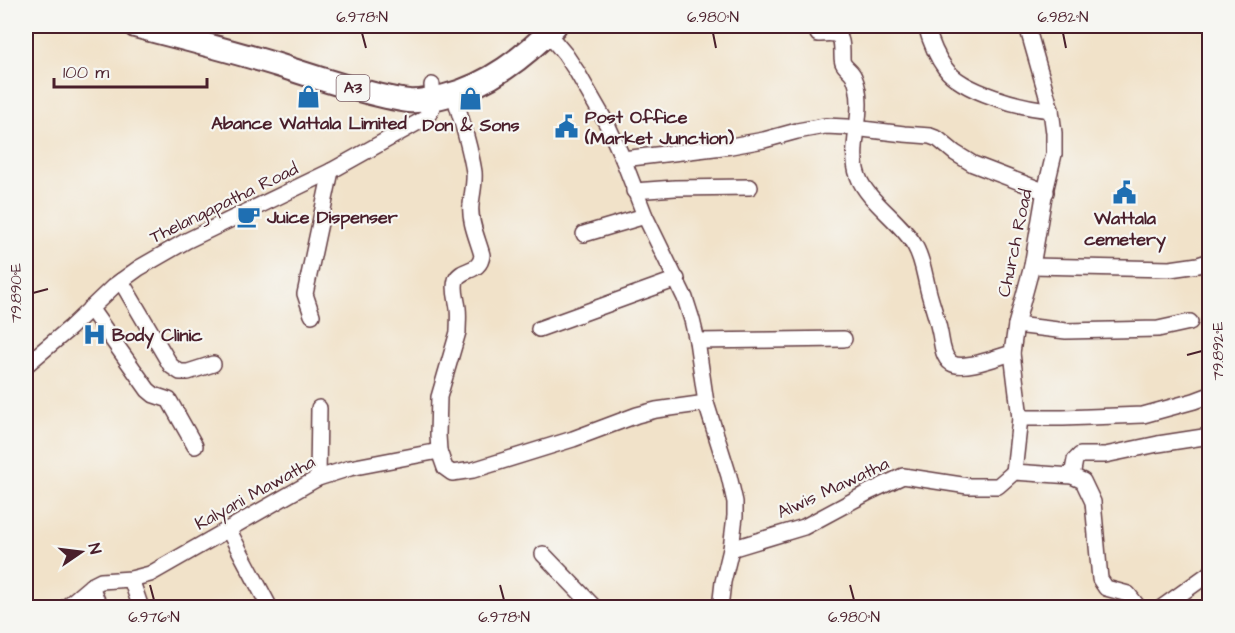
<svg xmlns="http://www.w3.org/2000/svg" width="1235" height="633" font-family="'Architects Daughter',sans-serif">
<rect width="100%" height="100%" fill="#f6f6f2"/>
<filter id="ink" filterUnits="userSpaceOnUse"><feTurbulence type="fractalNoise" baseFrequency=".0167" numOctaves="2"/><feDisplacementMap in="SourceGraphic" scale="12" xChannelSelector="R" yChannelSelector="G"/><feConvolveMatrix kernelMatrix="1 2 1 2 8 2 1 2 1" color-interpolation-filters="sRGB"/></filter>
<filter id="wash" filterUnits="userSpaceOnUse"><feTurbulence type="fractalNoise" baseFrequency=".008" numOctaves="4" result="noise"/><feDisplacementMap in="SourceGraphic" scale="24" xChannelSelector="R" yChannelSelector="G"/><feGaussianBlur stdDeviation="1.35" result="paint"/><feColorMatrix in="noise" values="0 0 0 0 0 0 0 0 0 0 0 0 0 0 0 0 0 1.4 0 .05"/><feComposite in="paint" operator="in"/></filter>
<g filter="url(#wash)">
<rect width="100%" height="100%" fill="#f1e2c9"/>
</g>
<g filter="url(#ink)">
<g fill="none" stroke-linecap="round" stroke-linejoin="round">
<defs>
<g id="minor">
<path d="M926,26C930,40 936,56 945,68C962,92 1023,108 1051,110"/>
<polyline points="543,28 565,54 577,72 608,126 623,159 645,216 685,298 692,320 697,341 706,403 729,476 735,502 735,516 731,549 723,582 720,608"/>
<path d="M818,34C838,33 842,32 842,54C842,55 842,61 843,63C845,68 852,71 854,77C868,110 847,146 858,176C867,201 902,222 915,246C922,258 924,272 927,285C930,300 936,314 939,329C942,339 941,356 951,363C963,371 998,357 1012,353"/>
<polyline points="623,159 731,146 764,140 797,131 825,126 846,127 904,134 930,136 938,139 955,153 973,164 1046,192"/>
<polyline points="634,191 675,188 750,187"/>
<polyline points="584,234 645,216"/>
<polyline points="1032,266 1170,269 1198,265 1210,261"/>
<polyline points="121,281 171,366 180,372 188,372 213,364"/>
<polyline points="90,308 148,390 154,395 169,400 195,446"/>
<polyline points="312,315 305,294 331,171"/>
<polyline points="1016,325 1066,331 1158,329 1190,322"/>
<polyline points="539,329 677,279"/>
<polyline points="697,341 844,339"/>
<path d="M26,365L70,328L114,286L139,268L186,241L331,171L424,119C436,109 433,98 432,85"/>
<polyline points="1020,418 1063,418 1143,415 1194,401 1210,395"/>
<path d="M439,451L438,435L439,397L458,332C458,324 459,316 458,308C457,299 453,289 456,280C462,267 480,274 482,255C478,240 469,221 471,205C472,193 475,183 474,172C470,145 461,120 454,94"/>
<polyline points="1014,472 1020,418 1012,353 1016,325 1032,266 1044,196 1054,154 1054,133 1051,110 1027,26"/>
<polyline points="1072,476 1075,460 1080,455 1105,455 1158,444 1210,436"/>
<polyline points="318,478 319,408"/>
<polyline points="228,529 270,608"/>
<polyline points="731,549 804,527 869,492 903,476 968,486 998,486 1014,472 1072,476 1083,481 1093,502 1100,579 1106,588 1128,594 1139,608"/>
<polyline points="543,554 595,608"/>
<polyline points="131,579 141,608"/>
<polyline points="91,586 100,608"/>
<polyline points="65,608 91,586 101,581 131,579 150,574 318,478 350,468 439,451 445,468 452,473 473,470 573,439 637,415 656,410 706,403"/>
<polyline points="1161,608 1210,573"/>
</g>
<path id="highway" d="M135,26C184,39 233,51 281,66C305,74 330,82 355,89C373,94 391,99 409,101C421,102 433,99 445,96C489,85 524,57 555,26"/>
</defs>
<use href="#minor" stroke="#633c43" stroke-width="18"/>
<use href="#highway" stroke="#633c43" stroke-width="26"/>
<use href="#minor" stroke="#fff" stroke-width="15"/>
<use href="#highway" stroke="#fff" stroke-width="22"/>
</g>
</g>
<path fill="none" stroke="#4a1f2b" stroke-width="2" d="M362,33L366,48M713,33L716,48M1063,33L1066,48M33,293L48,289M1187,355L1202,351M150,585L154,600M500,585L504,600M850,585L854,600"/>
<defs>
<symbol id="shop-bare" viewBox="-9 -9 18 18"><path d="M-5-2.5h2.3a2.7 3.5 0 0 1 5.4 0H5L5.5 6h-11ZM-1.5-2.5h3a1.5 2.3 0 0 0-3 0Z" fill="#1f6fb2" stroke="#f6f6f2" stroke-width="2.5" paint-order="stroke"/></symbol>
<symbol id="civic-bare" viewBox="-9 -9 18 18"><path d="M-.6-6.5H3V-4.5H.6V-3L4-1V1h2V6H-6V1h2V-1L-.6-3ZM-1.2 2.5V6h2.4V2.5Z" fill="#1f6fb2" stroke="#f6f6f2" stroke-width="2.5" paint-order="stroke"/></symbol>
<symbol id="cafe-bare" viewBox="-9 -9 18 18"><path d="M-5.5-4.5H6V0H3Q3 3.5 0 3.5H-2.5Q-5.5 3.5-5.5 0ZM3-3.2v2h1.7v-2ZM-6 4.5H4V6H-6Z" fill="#1f6fb2" stroke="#f6f6f2" stroke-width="2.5" paint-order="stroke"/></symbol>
<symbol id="hospital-bare" viewBox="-9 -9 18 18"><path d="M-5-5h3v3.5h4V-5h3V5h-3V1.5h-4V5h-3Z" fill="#1f6fb2" stroke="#f6f6f2" stroke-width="2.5" paint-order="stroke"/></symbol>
</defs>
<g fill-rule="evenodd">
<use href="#shop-bare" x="292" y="80" width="33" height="33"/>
<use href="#shop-bare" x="454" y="82" width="33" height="33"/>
<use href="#civic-bare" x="550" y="110" width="33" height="33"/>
<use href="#civic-bare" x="1108" y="176" width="33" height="33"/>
<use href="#cafe-bare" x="232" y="200" width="33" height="33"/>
<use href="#hospital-bare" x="78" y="318" width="33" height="33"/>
</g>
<g text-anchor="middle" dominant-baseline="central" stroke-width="4.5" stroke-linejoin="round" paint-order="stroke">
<rect fill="#f6f6f2" stroke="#7e6067" stroke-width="1.5" x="336.5" y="75" width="33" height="26" rx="4.5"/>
<g font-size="16" font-weight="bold" fill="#4a1f2b">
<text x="353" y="88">A3</text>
</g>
<g font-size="18" font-weight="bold" fill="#4a1f2b" stroke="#f6f6f2" text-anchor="start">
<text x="585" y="117">Post Office<tspan x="585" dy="21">(Market Junction)</tspan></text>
<text x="309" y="123" text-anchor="middle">Abance Wattala Limited</text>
<text x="471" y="125" text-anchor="middle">Don &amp; Sons</text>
<text x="267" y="217">Juice Dispenser</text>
<text x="1125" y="218" text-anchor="middle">Wattala<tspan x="1125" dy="21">cemetery</tspan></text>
<text x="112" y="335">Body Clinic</text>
</g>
<g font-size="18" fill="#4a1f2b" stroke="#f6f6f2">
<text transform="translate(224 203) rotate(-26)">Thelangapatha Road</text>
<text transform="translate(1015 243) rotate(-78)">Church Road</text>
<text transform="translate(833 488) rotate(-25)">Alwis Mawatha</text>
<text transform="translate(255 493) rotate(-29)">Kalyani Mawatha</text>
</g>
</g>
<rect width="1235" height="633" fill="none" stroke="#f6f6f2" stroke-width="66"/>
<g transform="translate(81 552) rotate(76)" stroke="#f6f6f2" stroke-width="4.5" paint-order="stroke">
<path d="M0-4.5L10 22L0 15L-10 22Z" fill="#4a1f2b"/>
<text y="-9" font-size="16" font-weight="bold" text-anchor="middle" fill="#4a1f2b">N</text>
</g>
<path d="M54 78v9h153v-9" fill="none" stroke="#4a1f2b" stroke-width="3"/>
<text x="63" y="78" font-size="18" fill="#4a1f2b" stroke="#f6f6f2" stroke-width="4.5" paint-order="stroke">100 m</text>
<rect x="33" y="33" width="1169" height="567" fill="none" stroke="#4a1f2b" stroke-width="2"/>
<g font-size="15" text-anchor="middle" fill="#4a1f2b">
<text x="362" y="22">6.978°N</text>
<text x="713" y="22">6.980°N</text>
<text x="1063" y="22">6.982°N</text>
<text transform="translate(16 293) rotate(-90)" y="5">79.890°E</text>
<text transform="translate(1218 351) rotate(-90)" y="5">79.892°E</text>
<text x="154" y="622">6.976°N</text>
<text x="504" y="622">6.978°N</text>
<text x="854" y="622">6.980°N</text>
</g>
</svg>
